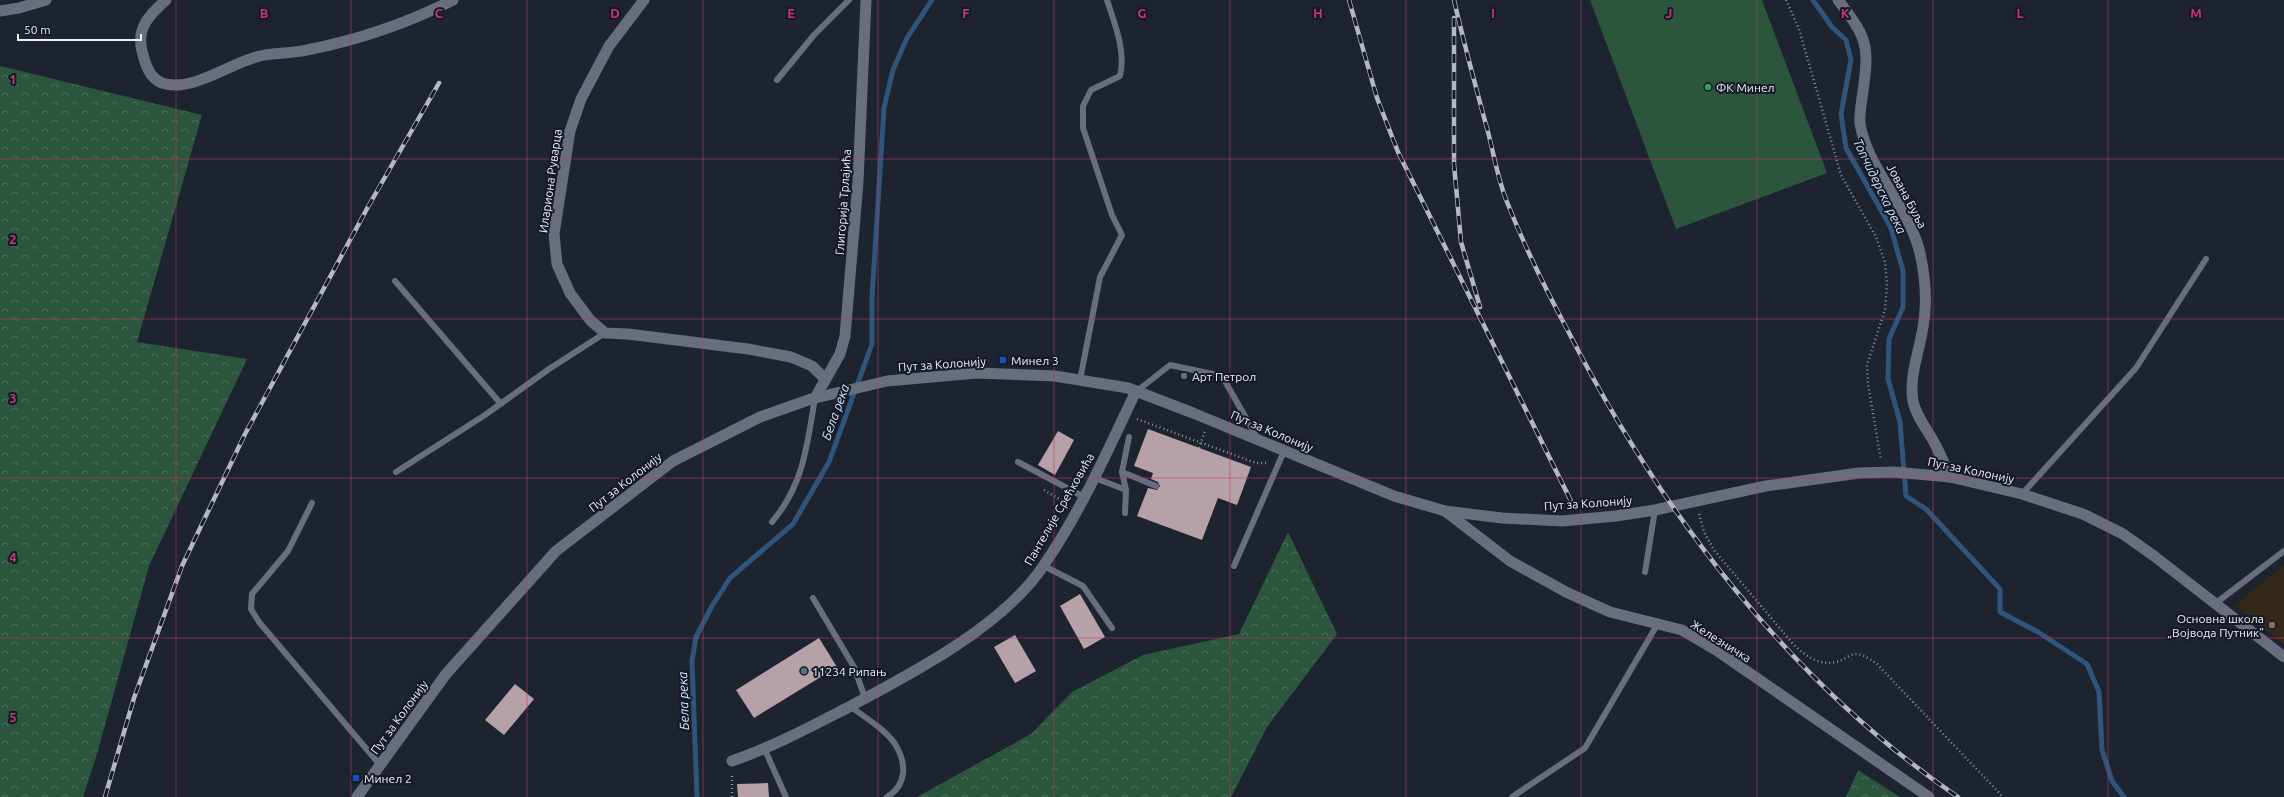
<svg xmlns="http://www.w3.org/2000/svg" width="2284" height="797" font-family="Ubuntu,sans-serif">
<defs>
<pattern id="forest-crowns" width="20" height="18" patternUnits="userSpaceOnUse"><rect width="20" height="18" fill="#2c553e"/><path d="M2 6a3 3 0 1 1 6 0M12 15a3 3 0 1 1 6 0" fill="none" stroke="#4b6e5b"/></pattern>
</defs>
<rect width="100%" height="100%" fill="#1e2330"/>
<polygon fill="#34281a" points="2284,565 2284,645 2235,605"/>
<g fill="url(#forest-crowns)">
<polygon points="0,66 202,115 137,342 247,359 149,566 97,754 83,797 0,797"/>
<polygon points="1288,532 1337,634 1267,727 1231,797 917,797 1031,734 1072,692 1143,655 1239,634"/>
<polygon points="1858,770 1900,797 1846,797"/>
</g>
<polygon fill="#2c553e" points="1590,0 1762,0 1827,173 1676,229"/>
<g fill="none" stroke-linecap="round" stroke-linejoin="round">
<g stroke="#2f557a" stroke-width="5">
<polyline points="1813,0 1832,27 1846,40 1851,60 1841,114 1846,148 1891,228 1903,271 1903,307 1889,339 1888,379 1900,422 1906,496 1926,509 2000,589 2000,612 2038,632 2087,664 2099,692 2102,750 2112,781 2124,797"/>
<polyline points="697,797 692,661 696,637 712,606 730,578 793,524 829,462 872,344 872,297 884,108 893,70 907,38 932,0"/>
</g>
</g>
<g fill="#b6a1a8">
<polygon points="1148,429 1251,467 1237,505 1218,498 1202,540 1137,516 1148,488 1157,490 1160,486 1158,482 1151,479 1153,473 1134,466"/>
<polygon points="1058,431 1074,440 1055,475 1038,465"/>
<polygon points="1080,594 1105,637 1084,649 1060,606"/>
<polygon points="1015,635 1036,671 1015,683 994,647"/>
<polygon points="819,638 837,667 754,718 736,690"/>
<polygon points="515,684 534,699 504,735 485,720"/>
<polygon points="768,783 769,797 738,797 737,784"/>
</g>
<g fill="none" stroke-linecap="round" stroke-linejoin="round">
<g stroke="#8d919d" stroke-width="2.5" stroke-dasharray="1 3" stroke-linecap="butt">
<polyline points="1786,0 1799,29 1841,175 1876,237 1885,262 1887,284 1885,310 1867,365 1868,384 1881,460"/>
<polyline points="1137,419 1256,463 1268,463"/>
<polyline points="1199,448 1205,431"/>
<polyline points="1044,490 1066,503"/>
<path d="M1699,514L1704,532L1714,550L1793,644C1807,657 1820,667 1840,661C1844,659 1850,655 1854,654C1862,653 1871,660 1877,664L2003,797"/>
<polyline points="732,797 732,774"/>
</g>
<g stroke="#686e7e" stroke-width="6">
<polyline points="777,80 814,35 849,0"/>
<polyline points="395,281 501,404"/>
<path d="M1080,380L1100,277L1122,235L1112,215L1083,128V106L1091,90L1120,76C1126,51 1115,25 1107,0"/>
<polyline points="1137,391 1170,365 1222,376 1258,439"/>
<polyline points="1018,462 1084,497"/>
<polyline points="396,472 485,415 549,369 605,333"/>
<polyline points="1122,472 1156,486"/>
<polyline points="1095,478 1126,490"/>
<polyline points="2022,494 2136,368 2206,259"/>
<polyline points="312,503 288,551 252,594 251,609 259,622 380,765"/>
<polyline points="1125,513 1126,490 1122,472 1129,437"/>
<path d="M772,522C804,484 807,445 815,398"/>
<polyline points="1044,566 1083,586 1112,628"/>
<polyline points="1234,566 1284,451"/>
<polyline points="1645,572 1655,510"/>
<polyline points="813,598 854,667 865,698"/>
<polyline points="2216,603 2284,551"/>
<path d="M850,706C864,717 885,729 895,744C907,763 907,785 887,797"/>
<polyline points="765,750 786,797"/>
<polyline points="1512,797 1585,748 1657,625"/>
</g>
<g stroke="#686e7e" stroke-width="11">
<path d="M166,0C150,14 136,28 142,51C145,63 149,78 162,83C191,93 229,64 256,57C272,52 291,54 307,50C357,40 408,23 453,0"/>
<polyline points="644,0 609,46 581,99 570,131 554,234 557,264 570,293 590,320 605,333 628,334 748,349 791,357 812,366 825,379"/>
<path d="M1838,0C1866,37 1870,43 1863,91C1862,100 1859,114 1860,124C1869,173 1912,209 1921,258C1926,282 1927,309 1922,333C1918,355 1909,378 1913,401C1916,417 1928,430 1935,444C1941,455 1945,466 1950,477"/>
<polyline points="0,11 19,8 46,0"/>
<polyline points="815,398 840,354 845,336 858,182 866,0"/>
<polyline points="1445,511 1510,561 1566,592 1610,612 1682,630 1716,650 1929,797"/>
<path d="M732,761C772,747 808,728 845,709C909,675 1003,627 1044,565C1081,511 1108,450 1136,391"/>
</g>
<polyline stroke="#686e7e" stroke-width="11" points="357,797 446,674 556,551 673,461 760,417 811,399 887,381 977,373 1055,376 1128,388 1193,413 1394,496 1445,511 1502,518 1562,521 1616,516 1655,510 1766,486 1859,473 1894,472 1950,477 2022,494 2083,514 2123,534 2154,556 2284,657"/>
<defs>
<g id="rail">
<polyline points="1349,0 1377,98 1398,152 1571,501"/>
<path d="M1454,0C1464,44 1476,88 1488,132C1494,155 1498,180 1507,202C1524,245 1545,288 1567,329C1660,511 1788,681 1958,797"/>
<polyline points="1454,18 1454,164 1461,242 1480,307"/>
<polyline points="105,797 134,698 182,566 245,434 369,205 439,83"/>
</g>
</defs>
<use href="#rail" stroke="#b5b8c3" stroke-width="4.5"/>
<use href="#rail" stroke="#151926" stroke-width="3" stroke-dasharray="9" stroke-linecap="butt"/>
</g>
<path fill="none" stroke="#c83873" stroke-width="1" stroke-opacity="0.55" d="M176,0V797M351,0V797M527,0V797M703,0V797M878,0V797M1054,0V797M1230,0V797M1406,0V797M1581,0V797M1757,0V797M1933,0V797M2108,0V797M0,159H2284M0,319H2284M0,478H2284M0,638H2284"/>
<circle fill="#2e9e5b" stroke="#151926" stroke-width="1.5" cx="1708" cy="87" r="4"/>
<g fill="#1a4fb4" stroke="#151926" stroke-width="1.5">
<rect x="999" y="356" width="8" height="8" rx="2"/>
<rect x="352" y="774" width="8" height="8" rx="2"/>
</g>
<g fill="#5c6f8a" stroke="#151926" stroke-width="1.5">
<circle cx="1184" cy="376" r="4"/>
<circle cx="804" cy="671" r="4"/>
</g>
<circle fill="#8d6e63" stroke="#151926" stroke-width="1.5" cx="2272" cy="625" r="4"/>
<g text-anchor="middle" dominant-baseline="central" stroke-width="4" stroke-linejoin="round" paint-order="stroke">
<g font-size="12" fill="#edf0fa" stroke="#151926" text-anchor="start">
<text x="1716" y="87">ФК Минел</text>
<text x="1011" y="360">Минел 3</text>
<text x="1192" y="376">Арт Петрол</text>
<text x="2264" y="618" text-anchor="end">Основна школа<tspan x="2264" dy="14">„Војвода Путник”</tspan></text>
<text x="812" y="671">11234 Рипањ</text>
<text x="364" y="778">Минел 2</text>
</g>
<g font-size="12" fill="#edf0fa" stroke="#151926">
<text transform="translate(550 181) rotate(-82)">Илариона Руварца</text>
<text transform="translate(1907 196) rotate(62)">Јована Буља</text>
<text transform="translate(843 202) rotate(-86)">Глигорија Трлајића</text>
<text transform="translate(942 364) rotate(-4)">Пут за Колонију</text>
<text transform="translate(1272 431) rotate(23)">Пут за Колонију</text>
<text transform="translate(1971 470) rotate(12)">Пут за Колонију</text>
<text transform="translate(625 482) rotate(-38)">Пут за Колонију</text>
<text transform="translate(1588 503) rotate(-4)">Пут за Колонију</text>
<text transform="translate(1059 509) rotate(-60)">Пантелије Срећковића</text>
<text transform="translate(1721 641) rotate(32)">Железничка</text>
<text transform="translate(399 717) rotate(-54)">Пут за Колонију</text>
</g>
<g font-size="13" font-style="italic" fill="#cee6ff" stroke="#151926">
<text transform="translate(1880 186) rotate(64)">Топчидерска река</text>
<text transform="translate(835 412) rotate(-70)">Бела река</text>
<text transform="translate(683 701) rotate(-92)">Бела река</text>
</g>
</g>
<g font-size="13" text-anchor="middle" font-weight="bold" fill="#c83873" stroke="#151926" stroke-width="4" stroke-linejoin="round" paint-order="stroke">
<text x="264" y="18">B</text>
<text x="439" y="18">C</text>
<text x="615" y="18">D</text>
<text x="791" y="18">E</text>
<text x="966" y="18">F</text>
<text x="1142" y="18">G</text>
<text x="1318" y="18">H</text>
<text x="1493" y="18">I</text>
<text x="1669" y="18">J</text>
<text x="1845" y="18">K</text>
<text x="2020" y="18">L</text>
<text x="2196" y="18">M</text>
<text x="13" y="84">1</text>
<text x="13" y="244">2</text>
<text x="13" y="403">3</text>
<text x="13" y="562">4</text>
<text x="13" y="722">5</text>
</g>
<path d="M18 34v6h123v-6" fill="none" stroke="#edf0fa" stroke-width="2"/>
<text x="24" y="34" font-size="12" fill="#edf0fa" stroke="#151926" stroke-width="3" paint-order="stroke">50 m</text>
</svg>
